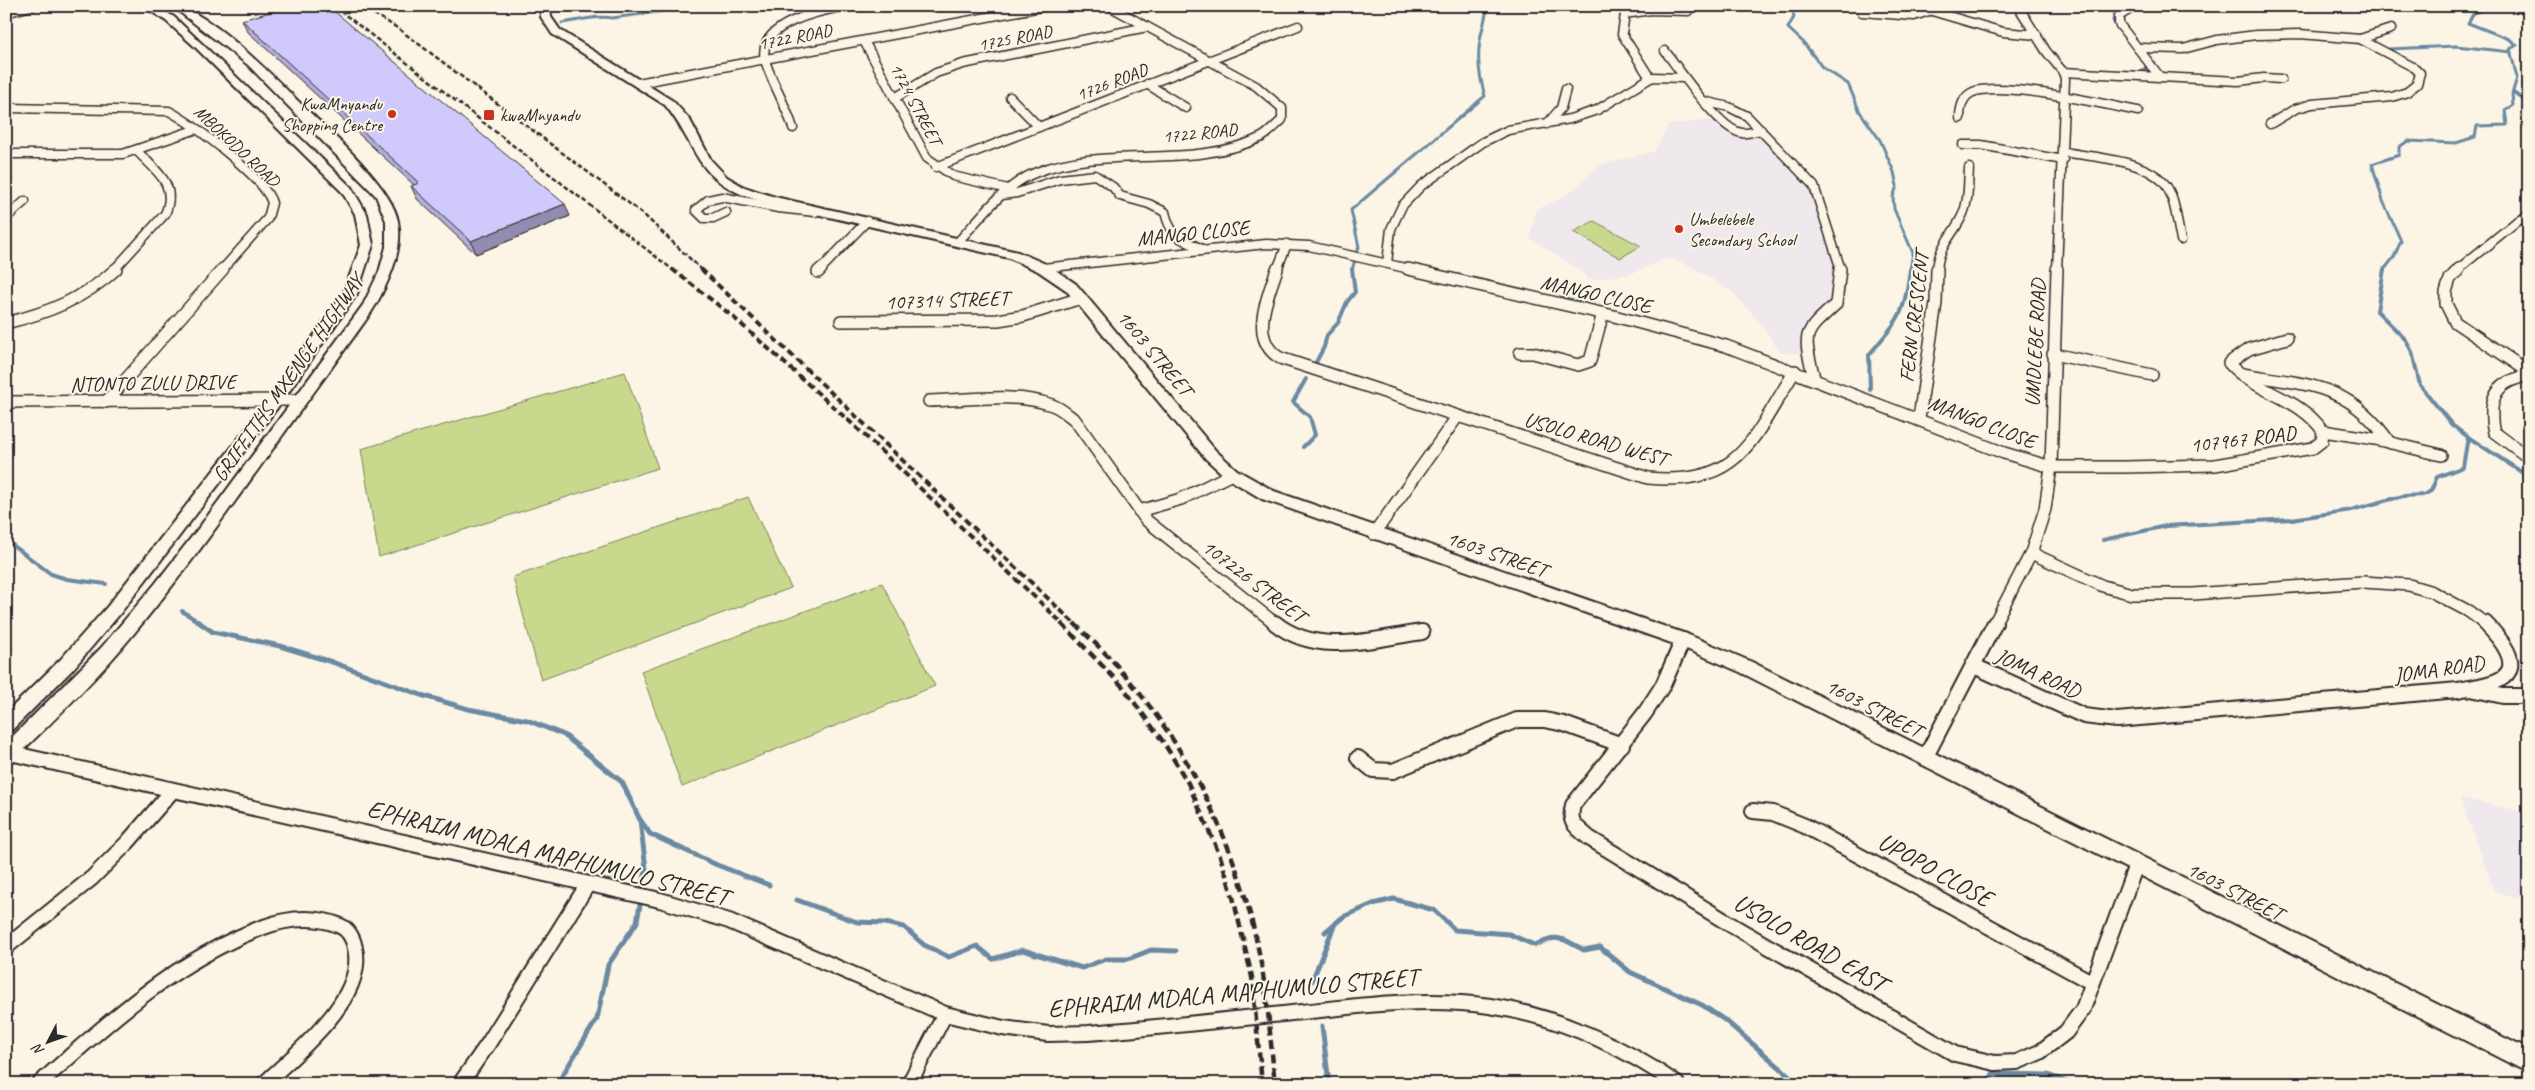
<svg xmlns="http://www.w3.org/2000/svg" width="2535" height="1090" font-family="Caveat,sans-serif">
<rect width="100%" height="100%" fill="#fcf5e5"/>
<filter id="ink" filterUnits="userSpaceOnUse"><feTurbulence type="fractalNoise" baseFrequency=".02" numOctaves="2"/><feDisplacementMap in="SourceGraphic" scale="10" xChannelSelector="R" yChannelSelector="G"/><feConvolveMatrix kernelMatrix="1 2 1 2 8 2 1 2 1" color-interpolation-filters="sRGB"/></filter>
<g filter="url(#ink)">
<g fill="#efe8ec">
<polygon points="1719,119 1753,130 1765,139 1809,185 1838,265 1831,305 1806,325 1807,353 1781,353 1759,321 1732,292 1691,266 1668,258 1630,274 1589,280 1578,269 1530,238 1536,210 1567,195 1600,165 1655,151 1668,125"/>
<polygon points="2460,798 2529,813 2529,901 2494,891"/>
</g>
<g fill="#c8d98d" stroke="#7a825c">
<polygon points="1594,221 1641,246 1620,258 1573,232"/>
<polygon points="625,372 658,468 379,557 361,449"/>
<polygon points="748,497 791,588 541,680 513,577"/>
<polygon points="882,583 935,686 682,787 641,671"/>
</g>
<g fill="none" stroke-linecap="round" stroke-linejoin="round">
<g stroke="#6a89a2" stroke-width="3">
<polyline points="1792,6 1794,17 1788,28 1803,42 1822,67 1848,84 1860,112 1880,140 1894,172 1897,186 1893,197 1894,209 1913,253 1910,270"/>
<path d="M562,23C578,21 597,15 612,18L704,6"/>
<polyline points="2118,28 2113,21 2114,14 2128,6"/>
<polyline points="2389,49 2456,46 2511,52"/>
<polyline points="2136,73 2146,70 2146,64"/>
<polyline points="2513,92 2529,104"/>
<path d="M1357,252L1359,247L1351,210L1485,96C1478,72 1476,51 1483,27C1486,17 1484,14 1491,6"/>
<polyline points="1352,270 1355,260"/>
<polyline points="2384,270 2394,257 2401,241 2383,201 2372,164 2399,155 2399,147 2408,141 2456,143 2475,137 2477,126 2507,125 2505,110 2513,105 2512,94 2517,78 2510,49 2517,45 2509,39 2468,23 2473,14 2491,6"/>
</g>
<g stroke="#6a89a2" stroke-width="4">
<polyline points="1315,364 1324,347 1327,335 1338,323 1347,302 1355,292 1352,269"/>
<path d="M1870,390L1869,355C1899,318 1904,318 1910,269"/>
<polyline points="2468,437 2529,477"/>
<polyline points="1303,447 1315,435 1310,417 1293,402 1306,379"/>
<polyline points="6,540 51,574 67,579 106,584"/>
<polyline points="2103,540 2166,526 2292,519 2351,510 2403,496 2423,495 2431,491 2437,477 2463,467 2468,437 2452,425 2420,385 2412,352 2406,340 2377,311 2384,269"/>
<polyline points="182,611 202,624"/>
</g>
<g stroke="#6a89a2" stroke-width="5">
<polyline points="200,623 213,632 280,646 332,662 421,695 468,709 527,720 564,735 622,782 639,818 650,834 717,865 769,885"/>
<polyline points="797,900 857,922 885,923 904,927 924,945 949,957 977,946 993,959 1023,950 1082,968 1106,959 1128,959 1151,950 1176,951"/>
<polyline points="1325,932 1343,917 1373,904 1394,899 1434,910 1455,930 1509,934 1534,945 1555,938 1565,940 1584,950 1600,947 1630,972 1702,1005 1726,1021 1799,1084"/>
<polyline points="1312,981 1334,926"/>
<polyline points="1322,1026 1329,1084"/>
<polyline points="557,1084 597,1019 608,965 637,922 646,869 640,820"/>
<polyline points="1987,1084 1993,1074 2048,1075 2072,1084"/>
</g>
<defs>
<g id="street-far2">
<polyline points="1915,6 2003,32 2037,35"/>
<polyline points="2018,6 2046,51 2063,72 2065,79 2057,270"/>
<polyline points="1862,12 1914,16 1929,11"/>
<polyline points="6,13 31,6"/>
<polyline points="864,41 927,158 953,176 1008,189"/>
<polyline points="2139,48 2183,49 2217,40 2256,35 2300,34 2360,39"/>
<path d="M1665,51C1679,69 1720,131 1742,133C1747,134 1755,131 1761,130"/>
<polyline points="2063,72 2160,77 2119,24 2119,16 2135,6"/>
<polyline points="2160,77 2238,81 2264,78 2281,79"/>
<polyline points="1650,78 1622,34 1625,14 1651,10 1688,11"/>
<polyline points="638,83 1046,6"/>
<polyline points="1147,84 1186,108"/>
<polyline points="1010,97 1039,127"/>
<polyline points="895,98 936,73 963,64 1147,27"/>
<polyline points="1703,101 1729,107 1747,116 1814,186 1841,270"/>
<path d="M6,108L169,111C193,124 265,178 272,203L268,218L222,270"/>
<path d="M1960,118C1960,108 1963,96 1973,92C2003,81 2103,104 2138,111"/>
<polyline points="1547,124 1561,108 1566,89"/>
<polyline points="2270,124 2295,109 2312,104 2392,97 2407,92 2417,84 2420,73 2415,68 2360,39 2391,29"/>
<path d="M793,128C786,105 771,81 765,60C756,23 823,10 847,6"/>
<polyline points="1963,145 1981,145 2063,160"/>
<path d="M2063,152C2093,157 2150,160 2167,187C2176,202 2177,224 2181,240"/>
<polyline points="6,154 123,154 197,129"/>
<polyline points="936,167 1298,26"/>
<path d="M1002,195L1017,193L1060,179L1095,175L1113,187L1120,196L1149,204L1165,212C1171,238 1180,238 1202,249"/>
<polyline points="726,212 713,218 704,218 696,210 708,200 722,197 778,208 815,212"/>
<polyline points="6,218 25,201"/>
<path d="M958,242C981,217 1005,184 1037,172C1108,144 1192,171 1262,137C1269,133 1276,125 1282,120V108L1256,86L1109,6"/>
<polyline points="1387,263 1391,229 1402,206 1421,186 1483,142 1508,130 1570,119 1597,110 1652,77 1684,78"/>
<polyline points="1043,268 1266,244 1309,246 1414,270"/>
<path d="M114,270L165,214C178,184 156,171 137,151"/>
<polyline points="820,270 867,221"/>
<polyline points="1277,270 1287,244"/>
<path d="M1937,270C1939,245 1951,238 1961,218C1969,204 1968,183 1969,168"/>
<polyline points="2457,270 2516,222 2529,215"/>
</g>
<g id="street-far1">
<path d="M1277,269C1268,296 1248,339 1280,358L1648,478C1742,486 1751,440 1795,371"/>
<path d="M1408,269L1614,316L1726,346L2004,453L2051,467H2124L2215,465L2313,448L2322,441L2323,431C2298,396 2257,394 2229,363L2249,349L2287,338"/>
<polyline points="2459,269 2450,279 2446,292 2446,304 2455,322 2529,372"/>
<polyline points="818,272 821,269"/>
<polyline points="841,321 998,320 1023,316 1081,298"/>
<path d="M6,323C47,313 84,299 116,269"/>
<polyline points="1520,353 1533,353 1578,365 1590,361 1603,313"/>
<polyline points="2053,354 2152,375"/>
<path d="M2242,374C2308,385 2349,383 2390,443"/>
<path d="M2529,375C2509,380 2494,385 2492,408C2492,417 2491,424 2494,432L2529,458"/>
<path d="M1814,378C1803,332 1802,335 1836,304L1840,269"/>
<path d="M929,401C968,400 1015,392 1052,405C1061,408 1068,415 1075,420L1146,520L1276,624"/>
<polyline points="6,402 301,400"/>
<polyline points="106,402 223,269"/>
<polyline points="1919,418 1936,303 1937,269"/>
<polyline points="2323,431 2375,439 2441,455"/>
<polyline points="1139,511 1181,499 1232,474"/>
<polyline points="1374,534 1457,417"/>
<polyline points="2031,553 2103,586 2132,594 2193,594 2363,582 2409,585 2432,592 2468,611 2486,624"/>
<polyline points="1994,624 2031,553 2045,509 2051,467 2057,269"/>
</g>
<g id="street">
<path d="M1275,623C1317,657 1373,639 1422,632"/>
<path d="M1683,640L1663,685L1645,713L1573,805C1568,824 1576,826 1589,838L1733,926L1955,1054L1995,1063L2017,1062L2040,1052L2066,1032L2083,1009L2136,865"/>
<path d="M1974,666L2084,716L2117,720L2458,690C2471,687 2488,686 2499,680C2526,666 2498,636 2485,623"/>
<polyline points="2471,689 2503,696 2529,696"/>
<path d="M6,752L660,900L729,921L945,1014L1003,1028L1048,1034L1088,1033C1160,1028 1231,1019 1302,1012C1364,1005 1428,997 1490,1006C1557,1016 1622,1046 1677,1084"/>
<polyline points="1358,758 1373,770 1393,771 1517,720 1545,720 1564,724 1622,745"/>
<polyline points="1925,758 1995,623"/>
<polyline points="1753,811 1773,813 1805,826 2091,982"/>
<polyline points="6,947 92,878 127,843 173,790"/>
<path d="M39,1084C107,1023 174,961 261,928C287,918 312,915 338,925C349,929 353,938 355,948C367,998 296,1053 264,1084"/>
<polyline points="460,1084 488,1044 588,884"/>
<polyline points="909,1084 945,1014"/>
</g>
<g id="secondary">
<polygon points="144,6 156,6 174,17 351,187 367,214 373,245 357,294 281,403 119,615 72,670 12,730 6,732 6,713 60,660 107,607 271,397 343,294 361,245 355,214 342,192 194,46 166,21"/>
<path d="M172,6C205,6 276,79 301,104C328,130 392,186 398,221C403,247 392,274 380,297C372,313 360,328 350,342C332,367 315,391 297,415C238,497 180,581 114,657C82,693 47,727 13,760L6,763V743L101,648L155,584L201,525L363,305L379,272L386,247V221L376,196L248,65Z"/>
<path d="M540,6H550L551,17L560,30L673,101L690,120L711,160L727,177L744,187L775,197L1018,252L1048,265L1076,284L1216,451L1237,470L1274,491L1689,635L1752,662L2529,1050V1073L1740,672L1677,645L1262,499L1227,478L1206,459L1066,290L1038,271L1009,258L772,204C744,197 717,187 700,161C688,142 680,123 665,105L552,34L541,17Z"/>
</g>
</defs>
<use href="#street-far2" stroke="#2b2b2b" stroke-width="11"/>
<use href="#street-far1" stroke="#2b2b2b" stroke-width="14"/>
<use href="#street" stroke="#2b2b2b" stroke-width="18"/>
<use href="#secondary" stroke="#2b2b2b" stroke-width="4"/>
<use href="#street-far2" stroke="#fcf5e5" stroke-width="8"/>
<use href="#street-far1" stroke="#fcf5e5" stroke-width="11"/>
<use href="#street" stroke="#fcf5e5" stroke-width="14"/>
<use href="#secondary" fill="#fcf5e5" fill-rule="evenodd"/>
<g stroke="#2b2b2b" stroke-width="2.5" stroke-dasharray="5 2.5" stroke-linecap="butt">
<polyline points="334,6 673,270"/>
<polyline points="361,6 399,29 643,214 702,270"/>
</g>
<g stroke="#2b2b2b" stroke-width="4" stroke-dasharray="7 4" stroke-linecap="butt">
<polyline points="672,269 731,315 858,429 1063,624"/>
<polyline points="701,269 1075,624"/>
</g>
<g stroke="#2b2b2b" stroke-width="4.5" stroke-dasharray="9 4.5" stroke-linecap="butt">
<polyline points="1061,623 1123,687 1164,743 1188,783 1220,856 1233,897 1252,977 1262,1084"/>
<path d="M1074,623C1090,639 1108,654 1122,672C1196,757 1245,863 1263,975C1269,1011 1271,1048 1275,1084"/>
</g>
</g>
<polygon fill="#b3add8" stroke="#2b2b2b" points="242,20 570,216 476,254 417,199 411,186 414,185 248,32"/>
<polygon fill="#928db0" stroke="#2b2b2b" points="565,204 570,216 476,254 471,241"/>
<polygon fill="#d0c9fb" stroke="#2b2b2b" points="291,6 328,6 565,204 471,241 411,186 419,183 242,20"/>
</g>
<g fill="#c8321e" stroke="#fcf5e5" stroke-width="2">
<circle cx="392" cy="114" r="5"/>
<rect x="483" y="109" width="12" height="12" rx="2.5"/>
<circle cx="1679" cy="229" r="5"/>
</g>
<g text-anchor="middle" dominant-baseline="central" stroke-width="4" stroke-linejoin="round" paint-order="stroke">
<g font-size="18" fill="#2b2b2b" stroke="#fcf5e5">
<text transform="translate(795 37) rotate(-11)">1722 ROAD</text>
<text transform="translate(1015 38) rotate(-11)">1725 ROAD</text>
<text transform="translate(1112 82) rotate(-21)">1726 ROAD</text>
<text transform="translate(916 104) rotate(62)">1724 STREET</text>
<text transform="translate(1200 133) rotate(-6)">1722 ROAD</text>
<text transform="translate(237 146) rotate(43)">MBOKODO ROAD</text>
</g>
<g font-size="18" fill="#2b2b2b" stroke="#fcf5e5" text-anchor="start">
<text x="382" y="104" text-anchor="end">KwaMnyandu<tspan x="382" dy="21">Shopping Centre</tspan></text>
<text x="500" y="115">kwaMnyandu</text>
<text x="1689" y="219">Umbelebele<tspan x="1689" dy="21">Secondary School</tspan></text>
</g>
<g font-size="21" fill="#2b2b2b" stroke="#fcf5e5">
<text transform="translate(1193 233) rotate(-6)">MANGO CLOSE</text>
<text transform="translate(1596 294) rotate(13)">MANGO CLOSE</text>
<text transform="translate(947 300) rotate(-2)">107314 STREET</text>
<text transform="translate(1914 317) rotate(-83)">FERN CRESCENT</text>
<text transform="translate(2035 343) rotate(-87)">UMDLEBE ROAD</text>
<text transform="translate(1155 353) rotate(50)">1603 STREET</text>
<text transform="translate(288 378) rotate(-55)">GRIFFITHS MXENGE HIGHWAY</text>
<text transform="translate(153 383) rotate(-1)">NTONTO ZULU DRIVE</text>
<text transform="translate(1982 422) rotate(21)">MANGO CLOSE</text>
<text transform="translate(1596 439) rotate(16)">USOLO ROAD WEST</text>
<text transform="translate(2243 439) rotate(-7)">107967 ROAD</text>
<text transform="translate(1497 554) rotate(19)">1603 STREET</text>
<text transform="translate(1254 581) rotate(37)">107226 STREET</text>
<text transform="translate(2439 669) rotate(-8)">JOMA ROAD</text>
<text transform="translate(2038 673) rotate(25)">JOMA ROAD</text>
<text transform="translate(1874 708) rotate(27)">1603 STREET</text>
<text transform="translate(2235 891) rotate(27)">1603 STREET</text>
</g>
<g font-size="25" fill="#2b2b2b" stroke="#fcf5e5">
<text transform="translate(548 853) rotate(14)">EPHRAIM MDALA MAPHUMULO STREET</text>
<text transform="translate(1935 870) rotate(29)">UPOPO CLOSE</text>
<text transform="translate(1810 943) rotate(30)">USOLO ROAD EAST</text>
<text transform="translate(1233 993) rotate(-5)">EPHRAIM MDALA MAPHUMULO STREET</text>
</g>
</g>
<rect width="2535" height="1090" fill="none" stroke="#fcf5e5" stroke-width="25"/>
<rect x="12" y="12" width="2510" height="1065" fill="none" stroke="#2b2b2b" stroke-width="2" filter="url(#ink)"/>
<g transform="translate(48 1042) rotate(229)" stroke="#fcf5e5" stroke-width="4" paint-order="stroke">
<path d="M0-4L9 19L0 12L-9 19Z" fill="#2b2b2b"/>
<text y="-8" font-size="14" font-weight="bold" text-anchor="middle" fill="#2b2b2b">N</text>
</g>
</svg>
